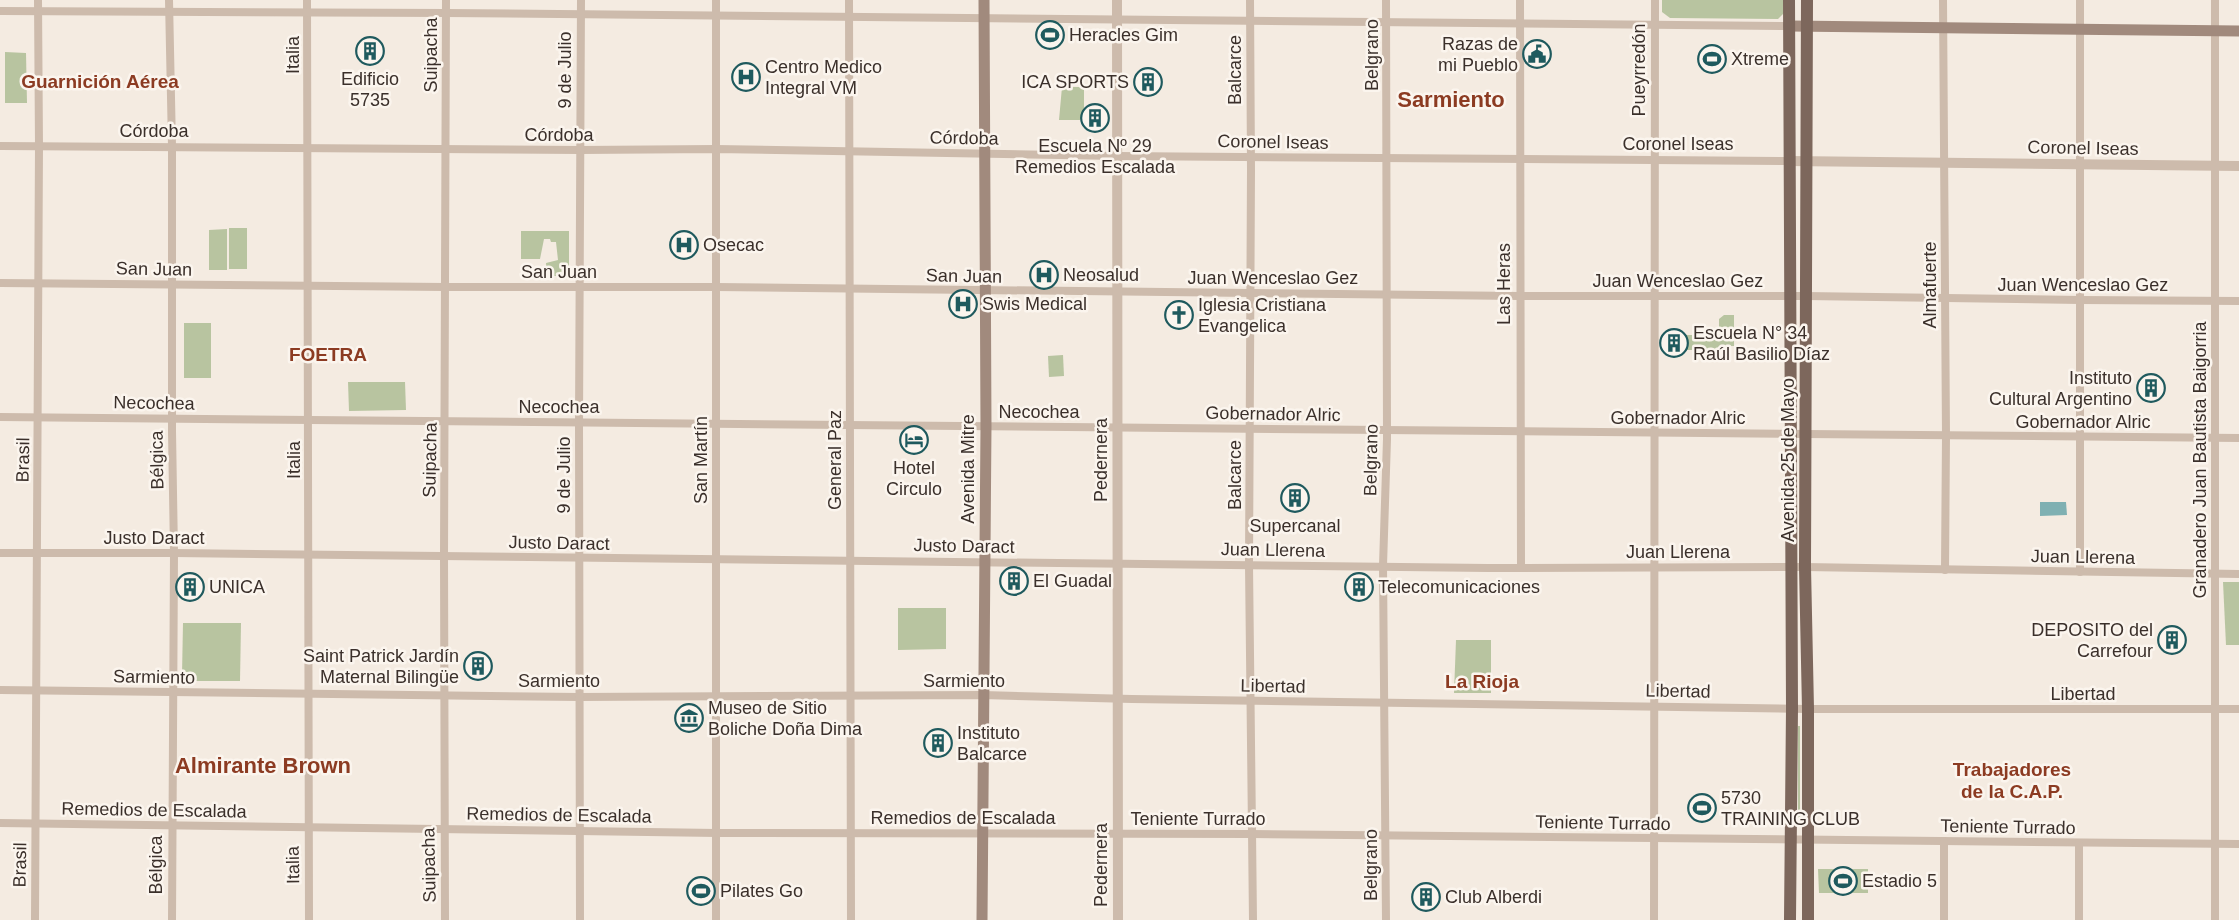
<svg xmlns="http://www.w3.org/2000/svg" width="2239" height="920" font-family="Helvetica,sans-serif">
<rect width="100%" height="100%" fill="#f4ebe1"/>
<g fill="#b8c4a0">
<polygon points="1662,0 1783,0 1784,13 1778,19 1670,18 1662,12"/>
<polygon points="5,52 26,53 27,103 5,103"/>
<polygon points="1062,87 1084,87 1084,116 1080,120 1059,120"/>
<rect x="229" y="228" width="18" height="41"/>
<polygon points="227,229 227,270 209,270 209,230"/>
<polygon points="521,231 569,231 569,271 564,276 547,276 546,263 558,260 556,242 551,242 550,239 544,239 540,259 521,259"/>
<polygon points="1724,315 1734,315 1734,346 1722,346 1722,350 1684,350 1684,335 1719,335 1719,319"/>
<rect x="184" y="323" width="27" height="55"/>
<polygon points="1063,355 1064,376 1049,377 1048,356"/>
<polygon points="348,382 405,382 406,410 349,411"/>
<polygon points="2223,582 2239,582 2239,645 2226,645"/>
<polygon points="898,608 946,608 946,649 898,650"/>
<polygon points="183,623 241,623 240,681 190,681 182,675"/>
<polygon points="1456,640 1491,640 1491,693 1454,693"/>
<rect x="1798" y="726" width="2" height="97"/>
<polygon points="1818,869 1868,869 1868,893 1819,893"/>
</g>
<polygon fill="#7fb0b2" points="2040,502 2066,502 2067,515 2040,516"/>
<g fill="none" stroke-linecap="round" stroke-linejoin="round">
<g stroke="#cdbbac" stroke-width="8">
<polyline points="169,0 172,146 172,431 174,553 172,920"/>
<polyline points="307,0 309,920"/>
<polyline points="849,0 851,920"/>
<polyline points="1250,0 1251,170 1249,565 1253,920"/>
<polyline points="1520,0 1521,568"/>
<polyline points="1943,0 1946,436 1945,570"/>
<polyline points="0,11 446,13 1789,26"/>
<polyline points="0,146 580,150 716,149 1118,156 1789,161"/>
<polyline points="0,283 445,287 716,287 1519,296 1806,296 2080,300 2239,301"/>
<polyline points="0,417 2239,438"/>
<polyline points="0,553 174,553 1488,568 1805,567 2239,574"/>
<polyline points="2080,572 2080,0"/>
<polyline points="0,690 579,697 983,695 1132,699 1808,709 2239,709"/>
<polyline points="0,823 717,833 1252,834 2239,844"/>
<polyline points="35,920 39,146 38,0"/>
<polyline points="445,920 444,556 446,0"/>
<polyline points="580,920 579,423 581,0"/>
<polyline points="716,920 716,0"/>
<polyline points="1386,920 1383,566 1387,439 1386,0"/>
<polyline points="1654,920 1655,0"/>
<polyline points="1944,920 1944,841"/>
<polyline points="2079,920 2079,843"/>
<polyline points="2215,920 2215,0"/>
</g>
<g stroke="#cdbbac" stroke-width="10">
<polyline points="1117,0 1118,920"/>
<polyline points="1789,161 2239,166"/>
</g>
<g stroke="#a18a7d" stroke-width="11">
<polyline points="1789,26 2239,31"/>
<polyline points="982,920 986,426 984,0"/>
</g>
<g stroke="#7d675c" stroke-width="12">
<polyline points="1789,0 1792,708 1790,920"/>
<polyline points="1807,0 1805,567 1808,709 1808,920"/>
</g>
</g>
<defs>
<symbol id="stadium-ring" viewBox="-11 -11 22 22"><circle r="9.5" fill="#fbf5ee" stroke="#1f5a5e" stroke-width="1.5"/><path d="M0-5a6.5 5 0 1 0 0 10a6.5 5 0 1 0 0-10ZM-3.5-1.8h7v3.6h-7Z" fill="#1f5a5e"/></symbol>
<symbol id="building-ring" viewBox="-11 -11 22 22"><circle r="9.5" fill="#fbf5ee" stroke="#1f5a5e" stroke-width="1.5"/><path d="M-4-6H4V6H1V3H-1V6H-4ZM-2.5-4.3h1.7v1.8h-1.7ZM.8-4.3h1.7v1.8H.8ZM-2.5-1h1.7V.8h-1.7ZM.8-1h1.7V.8H.8Z" fill="#1f5a5e"/></symbol>
<symbol id="civic-ring" viewBox="-11 -11 22 22"><circle r="9.5" fill="#fbf5ee" stroke="#1f5a5e" stroke-width="1.5"/><path d="M-.6-6.5H3V-4.5H.6V-3L4-1V1h2V6H-6V1h2V-1L-.6-3ZM-1.2 2.5V6h2.4V2.5Z" fill="#1f5a5e"/></symbol>
<symbol id="hospital-ring" viewBox="-11 -11 22 22"><circle r="9.5" fill="#fbf5ee" stroke="#1f5a5e" stroke-width="1.5"/><path d="M-5-5h3v3.5h4V-5h3V5h-3V1.5h-4V5h-3Z" fill="#1f5a5e"/></symbol>
<symbol id="church-ring" viewBox="-11 -11 22 22"><circle r="9.5" fill="#fbf5ee" stroke="#1f5a5e" stroke-width="1.5"/><path d="M-1.2-6h2.4v3.5h3.3v2.4h-3.3V6h-2.4V-.1h-3.3v-2.4h3.3Z" fill="#1f5a5e"/></symbol>
<symbol id="hotel-ring" viewBox="-11 -11 22 22"><circle r="9.5" fill="#fbf5ee" stroke="#1f5a5e" stroke-width="1.5"/><path d="M-6-4.5h1.5V1H6V5H4.5V3h-9V5H-6ZM-4 0a1.8 1.8 0 1 1 3.6 0ZM.5 0V-2.5h3Q6-2.5 6 0Z" fill="#1f5a5e"/></symbol>
<symbol id="museum-ring" viewBox="-11 -11 22 22"><circle r="9.5" fill="#fbf5ee" stroke="#1f5a5e" stroke-width="1.5"/><path d="M0-6L6-3V-2H-6V-3ZM-5-1h2V3h-2ZM-1-1h2V3h-2ZM3-1h2V3H3ZM-6 4H6V6H-6Z" fill="#1f5a5e"/></symbol>
</defs>
<g fill-rule="evenodd">
<use href="#stadium-ring" x="1034" y="19" width="32" height="32"/>
<use href="#building-ring" x="354" y="35" width="32" height="32"/>
<use href="#civic-ring" x="1521" y="38" width="32" height="32"/>
<use href="#stadium-ring" x="1696" y="43" width="32" height="32"/>
<use href="#hospital-ring" x="730" y="61" width="32" height="32"/>
<use href="#building-ring" x="1132" y="66" width="32" height="32"/>
<use href="#building-ring" x="1079" y="102" width="32" height="32"/>
<use href="#hospital-ring" x="668" y="229" width="32" height="32"/>
<use href="#hospital-ring" x="1028" y="259" width="32" height="32"/>
<use href="#hospital-ring" x="947" y="288" width="32" height="32"/>
<use href="#church-ring" x="1163" y="299" width="32" height="32"/>
<use href="#building-ring" x="1658" y="327" width="32" height="32"/>
<use href="#building-ring" x="2135" y="372" width="32" height="32"/>
<use href="#hotel-ring" x="898" y="424" width="32" height="32"/>
<use href="#building-ring" x="1279" y="482" width="32" height="32"/>
<use href="#building-ring" x="998" y="565" width="32" height="32"/>
<use href="#building-ring" x="174" y="571" width="32" height="32"/>
<use href="#building-ring" x="1343" y="571" width="32" height="32"/>
<use href="#building-ring" x="2156" y="624" width="32" height="32"/>
<use href="#building-ring" x="462" y="650" width="32" height="32"/>
<use href="#museum-ring" x="673" y="702" width="32" height="32"/>
<use href="#building-ring" x="922" y="727" width="32" height="32"/>
<use href="#stadium-ring" x="1686" y="792" width="32" height="32"/>
<use href="#stadium-ring" x="1827" y="865" width="32" height="32"/>
<use href="#stadium-ring" x="685" y="875" width="32" height="32"/>
<use href="#building-ring" x="1410" y="881" width="32" height="32"/>
</g>
<g text-anchor="middle" dominant-baseline="central" stroke-width="5" stroke-linejoin="round" paint-order="stroke">
<g font-size="18" fill="#3b302b" stroke="#fbf5ee" text-anchor="start">
<text x="1069" y="35">Heracles Gim</text>
<text x="1518" y="44" text-anchor="end">Razas de<tspan x="1518" dy="21">mi Pueblo</tspan></text>
<text x="1731" y="59">Xtreme</text>
<text x="765" y="67">Centro Medico<tspan x="765" dy="21">Integral VM</tspan></text>
<text x="370" y="79" text-anchor="middle">Edificio<tspan x="370" dy="21">5735</tspan></text>
<text x="1129" y="82" text-anchor="end">ICA SPORTS</text>
<text x="1095" y="146" text-anchor="middle">Escuela Nº 29<tspan x="1095" dy="21">Remedios Escalada</tspan></text>
<text x="703" y="245">Osecac</text>
<text x="1063" y="275">Neosalud</text>
<text x="982" y="304">Swis Medical</text>
<text x="1198" y="305">Iglesia Cristiana<tspan x="1198" dy="21">Evangelica</tspan></text>
<text x="1693" y="333">Escuela N° 34<tspan x="1693" dy="21">Raúl Basilio Díaz</tspan></text>
<text x="2132" y="378" text-anchor="end">Instituto<tspan x="2132" dy="21">Cultural Argentino</tspan></text>
<text x="914" y="468" text-anchor="middle">Hotel<tspan x="914" dy="21">Circulo</tspan></text>
<text x="1295" y="526" text-anchor="middle">Supercanal</text>
<text x="1033" y="581">El Guadal</text>
<text x="209" y="587">UNICA</text>
<text x="1378" y="587">Telecomunicaciones</text>
<text x="2153" y="630" text-anchor="end">DEPOSITO del<tspan x="2153" dy="21">Carrefour</tspan></text>
<text x="459" y="656" text-anchor="end">Saint Patrick Jardín<tspan x="459" dy="21">Maternal Bilingüe</tspan></text>
<text x="708" y="708">Museo de Sitio<tspan x="708" dy="21">Boliche Doña Dima</tspan></text>
<text x="957" y="733">Instituto<tspan x="957" dy="21">Balcarce</tspan></text>
<text x="1721" y="798">5730<tspan x="1721" dy="21">TRAINING CLUB</tspan></text>
<text x="1862" y="881">Estadio 5</text>
<text x="720" y="891">Pilates Go</text>
<text x="1445" y="897">Club Alberdi</text>
</g>
<g font-size="18" fill="#3b302b" stroke="#fbf5ee">
<text transform="translate(293 55) rotate(-90)">Italia</text>
<text transform="translate(431 55) rotate(-90)">Suipacha</text>
<text transform="translate(1372 55) rotate(-90)">Belgrano</text>
<text transform="translate(565 70) rotate(-90)">9 de Julio</text>
<text transform="translate(1235 70) rotate(-90)">Balcarce</text>
<text transform="translate(1639 70) rotate(-90)">Pueyrredón</text>
<text x="154" y="131">Córdoba</text>
<text x="559" y="135">Córdoba</text>
<text transform="translate(964 138) rotate(1)">Córdoba</text>
<text transform="translate(1273 142) rotate(1)">Coronel Iseas</text>
<text x="1678" y="144">Coronel Iseas</text>
<text transform="translate(2083 148) rotate(1)">Coronel Iseas</text>
<text transform="translate(154 269) rotate(1)">San Juan</text>
<text x="559" y="272">San Juan</text>
<text transform="translate(964 276) rotate(1)">San Juan</text>
<text x="1273" y="278">Juan Wenceslao Gez</text>
<text x="1678" y="281">Juan Wenceslao Gez</text>
<text transform="translate(1504 284) rotate(-90)">Las Heras</text>
<text transform="translate(1930 285) rotate(-90)">Almafuerte</text>
<text x="2083" y="285">Juan Wenceslao Gez</text>
<text transform="translate(154 403) rotate(1)">Necochea</text>
<text x="559" y="407">Necochea</text>
<text x="1039" y="412">Necochea</text>
<text transform="translate(1273 414) rotate(1)">Gobernador Alric</text>
<text x="1678" y="418">Gobernador Alric</text>
<text x="2083" y="422">Gobernador Alric</text>
<text transform="translate(23 460) rotate(-89)">Brasil</text>
<text transform="translate(157 460) rotate(-91)">Bélgica</text>
<text transform="translate(294 460) rotate(-90)">Italia</text>
<text transform="translate(430 460) rotate(-89)">Suipacha</text>
<text transform="translate(701 460) rotate(-90)">San Martín</text>
<text transform="translate(835 460) rotate(-90)">General Paz</text>
<text transform="translate(1101 460) rotate(-90)">Pedernera</text>
<text transform="translate(1371 460) rotate(-89)">Belgrano</text>
<text transform="translate(1788 460) rotate(-90)">Avenida 25 de Mayo</text>
<text transform="translate(2200 460) rotate(-90)">Granadero Juan Bautista Baigorria</text>
<text transform="translate(968 469) rotate(-90)">Avenida Mitre</text>
<text transform="translate(564 475) rotate(-90)">9 de Julio</text>
<text transform="translate(1235 475) rotate(-90)">Balcarce</text>
<text x="154" y="538">Justo Daract</text>
<text transform="translate(559 543) rotate(1)">Justo Daract</text>
<text transform="translate(964 546) rotate(1)">Justo Daract</text>
<text transform="translate(1273 550) rotate(1)">Juan Llerena</text>
<text x="1678" y="552">Juan Llerena</text>
<text transform="translate(2083 557) rotate(1)">Juan Llerena</text>
<text transform="translate(154 677) rotate(1)">Sarmiento</text>
<text x="559" y="681">Sarmiento</text>
<text x="964" y="681">Sarmiento</text>
<text transform="translate(1273 686) rotate(1)">Libertad</text>
<text transform="translate(1678 691) rotate(1)">Libertad</text>
<text x="2083" y="694">Libertad</text>
<text transform="translate(154 810) rotate(1)">Remedios de Escalada</text>
<text transform="translate(559 815) rotate(1)">Remedios de Escalada</text>
<text x="963" y="818">Remedios de Escalada</text>
<text x="1198" y="819">Teniente Turrado</text>
<text transform="translate(1603 823) rotate(1)">Teniente Turrado</text>
<text transform="translate(2008 827) rotate(1)">Teniente Turrado</text>
<text transform="translate(20 865) rotate(-89)">Brasil</text>
<text transform="translate(156 865) rotate(-90)">Bélgica</text>
<text transform="translate(293 865) rotate(-91)">Italia</text>
<text transform="translate(429 865) rotate(-91)">Suipacha</text>
<text transform="translate(1101 865) rotate(-90)">Pedernera</text>
<text transform="translate(1371 865) rotate(-90)">Belgrano</text>
</g>
<g font-size="19" font-weight="bold" fill="#8c3b22" stroke="#fbf5ee">
<text x="100" y="81">Guarnición Aérea</text>
<text x="328" y="354">FOETRA</text>
<text x="1482" y="681">La Rioja</text>
<text x="2012" y="769">Trabajadores<tspan x="2012" dy="22">de la C.A.P.</tspan></text>
</g>
<g font-size="22" font-weight="bold" fill="#8c3b22" stroke="#fbf5ee">
<text x="1451" y="99">Sarmiento</text>
<text x="263" y="765">Almirante Brown</text>
</g>
</g>
</svg>
